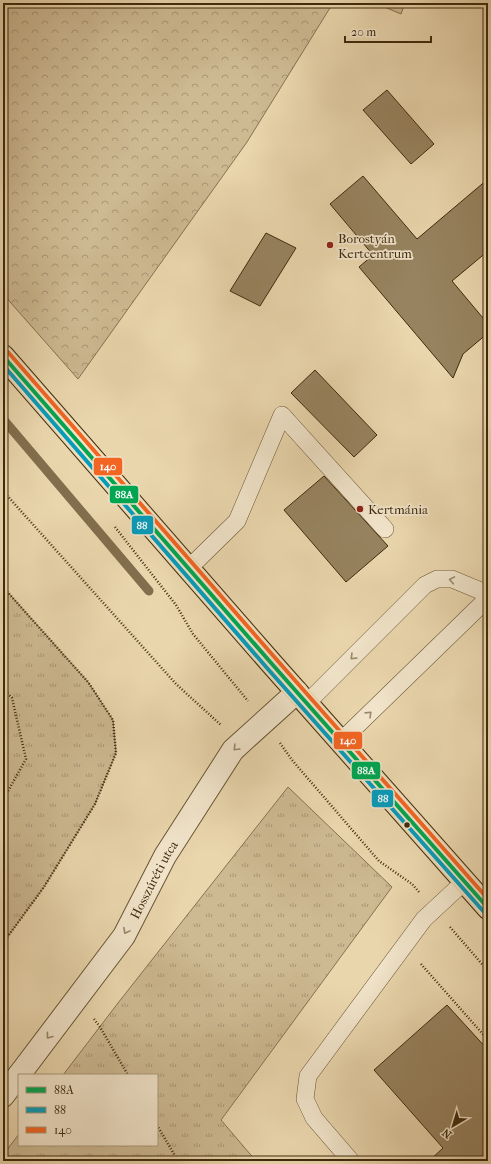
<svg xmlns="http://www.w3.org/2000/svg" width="491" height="1164" font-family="'IM FELL French Canon',serif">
<defs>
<pattern id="grass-tufts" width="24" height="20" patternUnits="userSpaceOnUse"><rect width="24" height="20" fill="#cdb992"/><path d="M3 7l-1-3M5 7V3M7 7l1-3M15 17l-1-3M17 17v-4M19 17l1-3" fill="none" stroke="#a89776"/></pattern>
<pattern id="forest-crowns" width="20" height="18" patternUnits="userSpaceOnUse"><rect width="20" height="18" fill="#cdb992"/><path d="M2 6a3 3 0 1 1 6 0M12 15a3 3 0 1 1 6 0" fill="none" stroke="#a89776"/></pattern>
</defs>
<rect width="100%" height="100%" fill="#ead6ad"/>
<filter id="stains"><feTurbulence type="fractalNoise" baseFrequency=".005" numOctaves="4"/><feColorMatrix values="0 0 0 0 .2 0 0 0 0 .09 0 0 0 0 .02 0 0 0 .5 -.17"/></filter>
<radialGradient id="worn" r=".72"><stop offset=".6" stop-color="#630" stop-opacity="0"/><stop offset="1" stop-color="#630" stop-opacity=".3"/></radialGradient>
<g fill="url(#grass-tufts)" stroke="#867250">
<polygon points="3,587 88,682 113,720 116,753 95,804 44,887 3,943"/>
<polygon points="288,787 392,887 221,1120 256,1161 3,1161 3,1155 19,1134 19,1145 157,1145 157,1075 63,1075 118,1003"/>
</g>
<g fill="url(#forest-crowns)" stroke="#867250">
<polygon points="3,3 333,3 247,142 78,379 3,294"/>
<polygon points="375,3 405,3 401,14"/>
</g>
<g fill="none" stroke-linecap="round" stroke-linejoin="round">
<polyline stroke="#826e4d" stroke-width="9" points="3,419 149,591"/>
</g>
<g fill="#978360" stroke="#3e2a0d">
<polygon points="387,90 434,144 411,164 363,110"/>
<polygon points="363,176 417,239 488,179 488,251 452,281 488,324 488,333 463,354 453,378 359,267 373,255 330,204"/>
<polygon points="266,233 296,248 260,306 230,291"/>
<polygon points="315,370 377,435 354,457 291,393"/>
<polygon points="324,476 388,546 346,582 284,510"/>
<polygon points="447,1005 488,1050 488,1161 429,1161 443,1148 374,1070"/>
</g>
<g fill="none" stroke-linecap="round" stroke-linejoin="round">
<defs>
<g id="service">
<polyline points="189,568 237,521 282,415 385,529"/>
<polyline points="307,703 425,585 437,579 452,579 488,594"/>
<polyline points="341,741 488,598"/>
<polyline points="351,1161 314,1118 305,1099 308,1076 424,919 465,881"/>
</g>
<g id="minor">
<path id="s1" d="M19,1075L124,936L165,856L233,750L297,692"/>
<polyline points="3,1096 19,1075"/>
</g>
<polyline id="primary" points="3,356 272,664 488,908"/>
</defs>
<use href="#service" stroke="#695535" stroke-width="18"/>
<use href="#minor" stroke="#695535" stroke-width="24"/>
<use href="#primary" stroke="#3e2a0d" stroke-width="24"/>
<g stroke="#3e2a0d" stroke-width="2.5" stroke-dasharray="1 2" stroke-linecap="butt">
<polyline points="3,491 176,684 221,725"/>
<polyline points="115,527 176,605 193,634 248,701"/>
<polyline points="3,587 88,682 113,720 116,753 95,804 44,887 3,943"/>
<polyline points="3,689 12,698 26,759 3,800"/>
<polyline points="280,743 292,760 379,861 412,884 419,892"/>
<polyline points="450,927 488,971"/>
<polyline points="421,964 488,1040"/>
<polyline points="94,1019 100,1027 128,1075"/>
<polyline points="157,1125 178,1161"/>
</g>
<use href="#service" stroke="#f1e4ca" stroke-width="17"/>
<use href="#minor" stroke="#f1e4ca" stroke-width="22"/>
<use href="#primary" stroke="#ead6ad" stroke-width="22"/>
<defs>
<polyline id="bus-1" points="3,356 272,664 488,908"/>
<polyline id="bus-2" points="3,365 267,668 484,912"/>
<polyline id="bus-3" points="8,352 277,660 488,899"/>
</defs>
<use href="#bus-1" stroke="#f1e4ca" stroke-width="7"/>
<use href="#bus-2" stroke="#f1e4ca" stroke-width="7"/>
<use href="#bus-3" stroke="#f1e4ca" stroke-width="7"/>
<use href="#bus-1" stroke="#00a651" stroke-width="4"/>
<use href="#bus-2" stroke="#069cbb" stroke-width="4"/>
<use href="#bus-3" stroke="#f26522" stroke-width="4"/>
</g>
<defs><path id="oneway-chevron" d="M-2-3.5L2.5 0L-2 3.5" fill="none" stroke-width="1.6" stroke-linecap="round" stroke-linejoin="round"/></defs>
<g stroke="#98876c">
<use href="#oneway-chevron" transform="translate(452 580) rotate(-170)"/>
<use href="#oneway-chevron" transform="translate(353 657) rotate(135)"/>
<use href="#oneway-chevron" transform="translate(369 714) rotate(-44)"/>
<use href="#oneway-chevron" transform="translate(236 748) rotate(134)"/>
<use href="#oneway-chevron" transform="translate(126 931) rotate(118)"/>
<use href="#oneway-chevron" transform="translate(49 1036) rotate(127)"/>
</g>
<g fill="#8f2418" stroke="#f1e4ca" stroke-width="1.5">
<circle cx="330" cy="245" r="4"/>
<circle cx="360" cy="509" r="4"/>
</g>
<circle fill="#3e2a0d" stroke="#f1e4ca" stroke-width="1.5" cx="407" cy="825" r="3.5"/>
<g text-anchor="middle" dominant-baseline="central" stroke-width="3.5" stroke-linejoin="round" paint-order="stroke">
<g font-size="13" fill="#3e2a0d" stroke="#f1e4ca" text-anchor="start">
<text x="338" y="238">Borostyán<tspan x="338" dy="15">Kertcentrum</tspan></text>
<text x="368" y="509">Kertmánia</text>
</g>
<g font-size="13" fill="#3e2a0d" stroke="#f1e4ca">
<text stroke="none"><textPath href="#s1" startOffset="238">Hosszúréti utca</textPath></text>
</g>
</g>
<g stroke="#f1e4ca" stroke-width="1.5">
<rect x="93" y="457" width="30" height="19" rx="4" fill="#f26522"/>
<rect x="109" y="485" width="30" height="19" rx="4" fill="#00a651"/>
<rect x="131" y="515" width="23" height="20" rx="4" fill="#069cbb"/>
<rect x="333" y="731" width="30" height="19" rx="4" fill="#f26522"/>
<rect x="351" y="761" width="30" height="19" rx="4" fill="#00a651"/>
<rect x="371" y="789" width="23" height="19" rx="4" fill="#069cbb"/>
</g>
<g font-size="11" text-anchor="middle" font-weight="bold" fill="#fff">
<text x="108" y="470">140</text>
<text x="124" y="498">88A</text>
<text x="142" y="529">88</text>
<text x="348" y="744">140</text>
<text x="366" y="774">88A</text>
<text x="383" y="802">88</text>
</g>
<rect width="491" height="1164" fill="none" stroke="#ead6ad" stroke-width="16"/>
<rect x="4" y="4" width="483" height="1156" fill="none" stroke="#3e2a0d" stroke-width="2"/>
<rect x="8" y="8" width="475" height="1148" fill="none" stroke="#3e2a0d"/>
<rect x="18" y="1074" width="140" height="72" fill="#f1e4ca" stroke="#a99a7e"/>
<rect x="26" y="1087" width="20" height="6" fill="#00a651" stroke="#a99a7e"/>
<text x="54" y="1094" font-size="12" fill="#3e2a0d">88A</text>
<rect x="26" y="1107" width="20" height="6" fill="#069cbb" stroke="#a99a7e"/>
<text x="54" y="1114" font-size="12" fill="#3e2a0d">88</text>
<rect x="26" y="1127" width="20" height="6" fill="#f26522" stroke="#a99a7e"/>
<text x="54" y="1134" font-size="12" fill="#3e2a0d">140</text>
<g transform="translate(453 1126) rotate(218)" stroke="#f1e4ca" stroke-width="3" paint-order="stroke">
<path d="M0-3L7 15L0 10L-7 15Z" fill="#3e2a0d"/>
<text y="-6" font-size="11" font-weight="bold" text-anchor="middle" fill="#3e2a0d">N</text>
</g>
<path d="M345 36v6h86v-6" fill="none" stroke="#3e2a0d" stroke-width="2"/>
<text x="351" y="36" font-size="12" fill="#3e2a0d" stroke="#f1e4ca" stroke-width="3" paint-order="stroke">20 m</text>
<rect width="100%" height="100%" filter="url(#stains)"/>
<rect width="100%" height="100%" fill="url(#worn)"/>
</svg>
